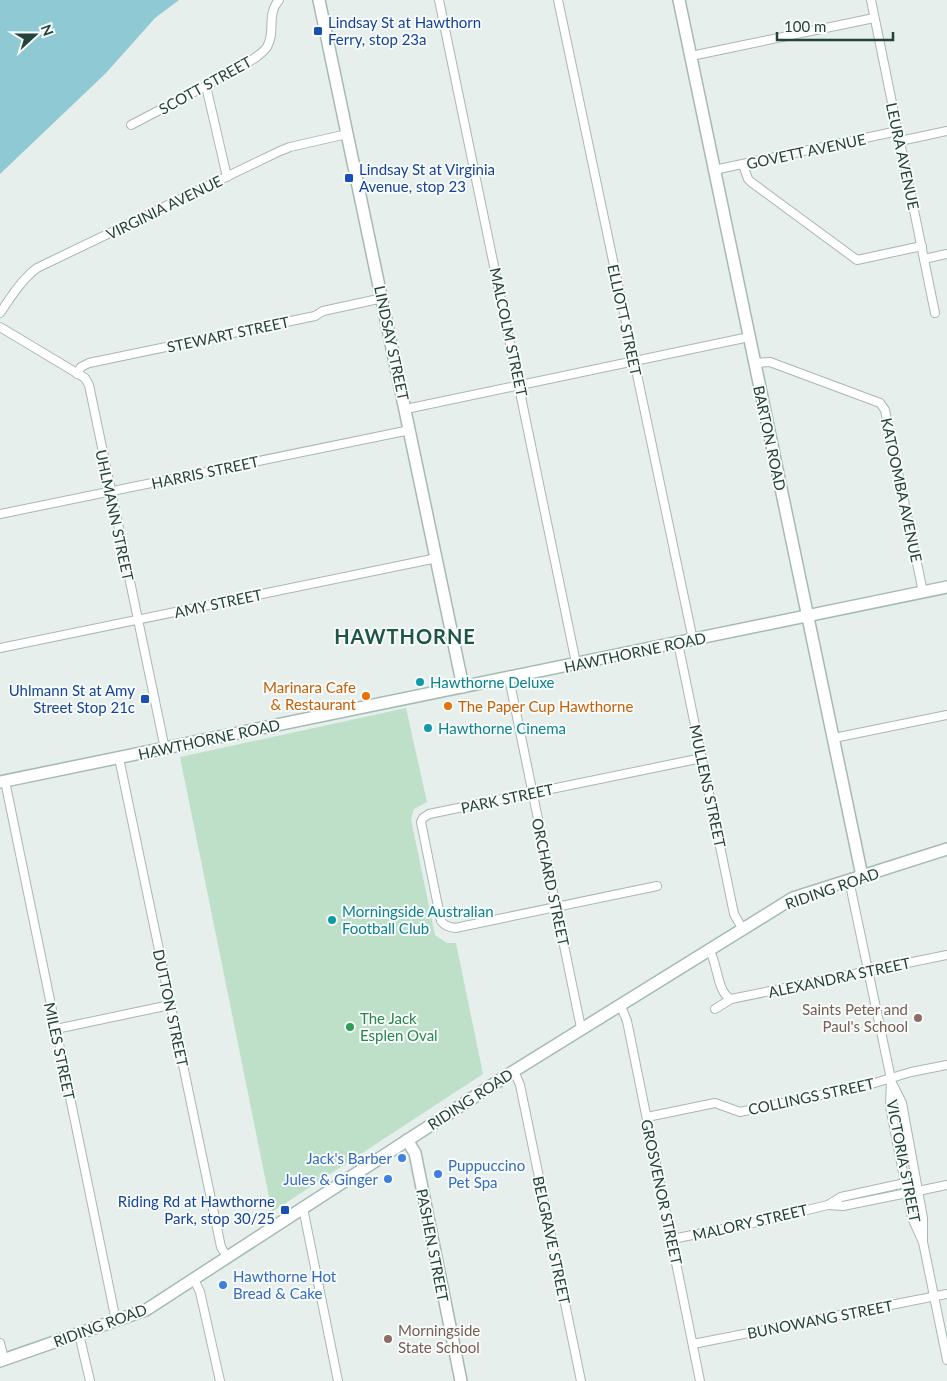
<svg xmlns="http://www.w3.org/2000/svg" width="947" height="1381" font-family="Lato,sans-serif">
<rect width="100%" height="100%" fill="#e6efeb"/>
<polygon fill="#bfe0c8" points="406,708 427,802 414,809 411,819 435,935 447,943 456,943 483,1074 272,1212 180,757"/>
<polygon fill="#8ec9d4" points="0,0 179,0 155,18 106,73 0,174"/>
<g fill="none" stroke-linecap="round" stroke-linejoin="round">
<defs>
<g id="street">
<polyline points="439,0 576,663"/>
<polyline points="558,0 693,640"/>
<polyline points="871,0 935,313"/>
<polyline points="691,56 874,18"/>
<polyline points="206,86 227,177"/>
<path d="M131,125C165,107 199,90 233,71C244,64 259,58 267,47C276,32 266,14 279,0"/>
<polyline points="900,141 947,131"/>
<polyline points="743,165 748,179 751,182 857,260 922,246"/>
<polyline points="714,170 898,131"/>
<polyline points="924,259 947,254"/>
<path d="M0,313C11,297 21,280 37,268L280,151L290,147L347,134"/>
<polyline points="0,327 85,378 89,385 165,749"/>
<polyline points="754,363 770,362 880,403 885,410 923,592"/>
<polyline points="77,374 81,367 89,363 315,316 323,311 383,298"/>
<polyline points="406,409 749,337"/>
<polyline points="0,514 410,430"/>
<polyline points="678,643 734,914 742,928"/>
<polyline points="0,648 437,558"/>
<polyline points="509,678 581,1028"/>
<polyline points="834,738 947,715"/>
<polyline points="119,758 221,1247 227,1257"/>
<polyline points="5,781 116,1321"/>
<polyline points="849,880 891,1079 890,1106 907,1193 912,1218 923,1242"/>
<path d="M657,886L455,928C449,927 445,926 441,921L421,822L423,818L429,814L702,758"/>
<path d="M709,949C718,964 717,993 731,999L947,955"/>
<polyline points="620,1004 627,1021 700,1381"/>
<polyline points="715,1009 731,999"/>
<polyline points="56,1029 170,1005"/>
<polyline points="514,1071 520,1085 581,1381"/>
<polyline points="891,1081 902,1103 923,1218 923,1242 947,1360"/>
<polyline points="647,1117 715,1103 740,1112 868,1085 911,1072 947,1065"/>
<polyline points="918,1191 947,1185"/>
<polyline points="828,1205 843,1206 907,1193"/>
<polyline points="303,1208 338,1381"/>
<polyline points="672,1239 749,1224 828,1205 841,1197 905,1183"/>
<polyline points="194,1279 200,1292 220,1381"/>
<polyline points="79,1334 90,1381"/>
<polyline points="0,1343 4,1359"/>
<polyline points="693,1344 947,1294"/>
</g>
<g id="secondary">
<polyline points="319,0 463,687"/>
<polyline points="679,0 862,876"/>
<polyline points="0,782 947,587"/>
<polyline points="407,1140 415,1153 461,1381"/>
<polyline points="0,1361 146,1310 514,1071 793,898 947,849"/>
</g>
</defs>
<use href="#street" stroke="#a8b8b2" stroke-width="10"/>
<use href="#secondary" stroke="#a4bbb3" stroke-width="14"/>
<use href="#street" stroke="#fff" stroke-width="8"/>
<use href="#secondary" stroke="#fff" stroke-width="11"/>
</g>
<g fill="#1a4fb4" stroke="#f7fbf9" stroke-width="2">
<rect x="313" y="26" width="10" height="10" rx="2.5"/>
<rect x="344" y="173" width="10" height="10" rx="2.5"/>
<rect x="140" y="694" width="10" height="10" rx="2.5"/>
<rect x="280" y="1205" width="10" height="10" rx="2.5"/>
</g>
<g fill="#0f9aa8" stroke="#f7fbf9" stroke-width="2">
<circle cx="420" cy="682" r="5"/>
<circle cx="428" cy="728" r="5"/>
<circle cx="332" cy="920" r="5"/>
</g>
<g fill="#e8710a" stroke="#f7fbf9" stroke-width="2">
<circle cx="366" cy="696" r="5"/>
<circle cx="448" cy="706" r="5"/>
</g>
<g fill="#8d6e63" stroke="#f7fbf9" stroke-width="2">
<circle cx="918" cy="1018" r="5"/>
<circle cx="388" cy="1339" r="5"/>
</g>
<circle fill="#2e9e5b" stroke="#f7fbf9" stroke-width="2" cx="350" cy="1027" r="5"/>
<g fill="#3f7fe0" stroke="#f7fbf9" stroke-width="2">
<circle cx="402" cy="1158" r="5"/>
<circle cx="438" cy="1174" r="5"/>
<circle cx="388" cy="1179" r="5"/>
<circle cx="223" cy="1285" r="5"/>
</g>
<g text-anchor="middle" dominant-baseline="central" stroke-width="4" stroke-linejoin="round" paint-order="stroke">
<g font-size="15" fill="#164399" stroke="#f7fbf9" text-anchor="start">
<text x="328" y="22">Lindsay St at Hawthorn<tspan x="328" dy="17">Ferry, stop 23a</tspan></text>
<text x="359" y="169">Lindsay St at Virginia<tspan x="359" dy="17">Avenue, stop 23</tspan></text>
<text x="135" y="690" text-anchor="end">Uhlmann St at Amy<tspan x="135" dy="17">Street Stop 21c</tspan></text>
<text x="275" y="1201" text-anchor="end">Riding Rd at Hawthorne<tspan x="275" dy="17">Park, stop 30/25</tspan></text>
</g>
<g font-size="15" fill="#24423a" stroke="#f7fbf9">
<text transform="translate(205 85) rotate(-29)">SCOTT STREET</text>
<text transform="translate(806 151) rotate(-12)">GOVETT AVENUE</text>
<text transform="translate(903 156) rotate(78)">LEURA AVENUE</text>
<text transform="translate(164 207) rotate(-26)">VIRGINIA AVENUE</text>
<text transform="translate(625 320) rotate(78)">ELLIOTT STREET</text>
<text transform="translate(509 332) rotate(78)">MALCOLM STREET</text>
<text transform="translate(228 334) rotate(-12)">STEWART STREET</text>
<text transform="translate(392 343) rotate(78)">LINDSAY STREET</text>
<text transform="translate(770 438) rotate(78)">BARTON ROAD</text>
<text transform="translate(205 472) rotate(-12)">HARRIS STREET</text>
<text transform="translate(902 490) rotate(78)">KATOOMBA AVENUE</text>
<text transform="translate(115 515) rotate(78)">UHLMANN STREET</text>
<text transform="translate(218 603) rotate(-12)">AMY STREET</text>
<text transform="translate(635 652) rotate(-12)">HAWTHORNE ROAD</text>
<text transform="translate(209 739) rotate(-12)">HAWTHORNE ROAD</text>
<text transform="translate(708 786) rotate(78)">MULLENS STREET</text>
<text transform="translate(507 798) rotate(-12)">PARK STREET</text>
<text transform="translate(551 882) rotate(78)">ORCHARD STREET</text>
<text transform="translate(832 888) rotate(-19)">RIDING ROAD</text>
<text transform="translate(839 977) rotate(-12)">ALEXANDRA STREET</text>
<text transform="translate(171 1008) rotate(78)">DUTTON STREET</text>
<text transform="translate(60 1051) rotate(78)">MILES STREET</text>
<text transform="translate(811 1096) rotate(-12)">COLLINGS STREET</text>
<text transform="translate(470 1099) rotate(-33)">RIDING ROAD</text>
<text transform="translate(904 1161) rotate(79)">VICTORIA STREET</text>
<text transform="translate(662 1192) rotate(78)">GROSVENOR STREET</text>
<text transform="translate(750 1222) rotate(-13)">MALORY STREET</text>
<text transform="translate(552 1240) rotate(78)">BELGRAVE STREET</text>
<text transform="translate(433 1245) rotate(79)">PASHEN STREET</text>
<text transform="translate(820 1319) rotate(-11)">BUNOWANG STREET</text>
<text transform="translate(100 1325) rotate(-20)">RIDING ROAD</text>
</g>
<g font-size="15" fill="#0d838f" stroke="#f7fbf9" text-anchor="start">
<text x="430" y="682">Hawthorne Deluxe</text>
<text x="438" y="728">Hawthorne Cinema</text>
<text x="342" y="911">Morningside Australian<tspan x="342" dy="17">Football Club</tspan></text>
</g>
<g font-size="15" fill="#c56008" stroke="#f7fbf9" text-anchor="end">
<text x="356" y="687">Marinara Cafe<tspan x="356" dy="17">&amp; Restaurant</tspan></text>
<text x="458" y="706" text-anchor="start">The Paper Cup Hawthorne</text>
</g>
<g font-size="15" fill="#785e54" stroke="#f7fbf9" text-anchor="end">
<text x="908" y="1009">Saints Peter and<tspan x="908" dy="17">Paul's School</tspan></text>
<text x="398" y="1330" text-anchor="start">Morningside<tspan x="398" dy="17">State School</tspan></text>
</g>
<g font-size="15" fill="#27864d" stroke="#f7fbf9" text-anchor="start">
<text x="360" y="1018">The Jack<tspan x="360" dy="17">Esplen Oval</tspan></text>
</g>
<g font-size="15" fill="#366cbe" stroke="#f7fbf9" text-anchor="end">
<text x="392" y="1158">Jack's Barber</text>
<text x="448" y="1165" text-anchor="start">Puppuccino<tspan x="448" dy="17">Pet Spa</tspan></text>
<text x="378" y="1179">Jules &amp; Ginger</text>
<text x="233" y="1276" text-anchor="start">Hawthorne Hot<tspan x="233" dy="17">Bread &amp; Cake</tspan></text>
</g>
<g font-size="20" font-weight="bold" letter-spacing="1" fill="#1f5548" stroke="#f7fbf9">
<text x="405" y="636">HAWTHORNE</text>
</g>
</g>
<g transform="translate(35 35) rotate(69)" stroke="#f7fbf9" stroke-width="4" paint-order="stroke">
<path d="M0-4L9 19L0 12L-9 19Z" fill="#24423a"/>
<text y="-8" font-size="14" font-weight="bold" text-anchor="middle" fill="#24423a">N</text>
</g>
<path d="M777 32v8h116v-8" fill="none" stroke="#24423a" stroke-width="2.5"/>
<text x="784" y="32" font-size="15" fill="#24423a" stroke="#f7fbf9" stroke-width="4" paint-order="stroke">100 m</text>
</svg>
